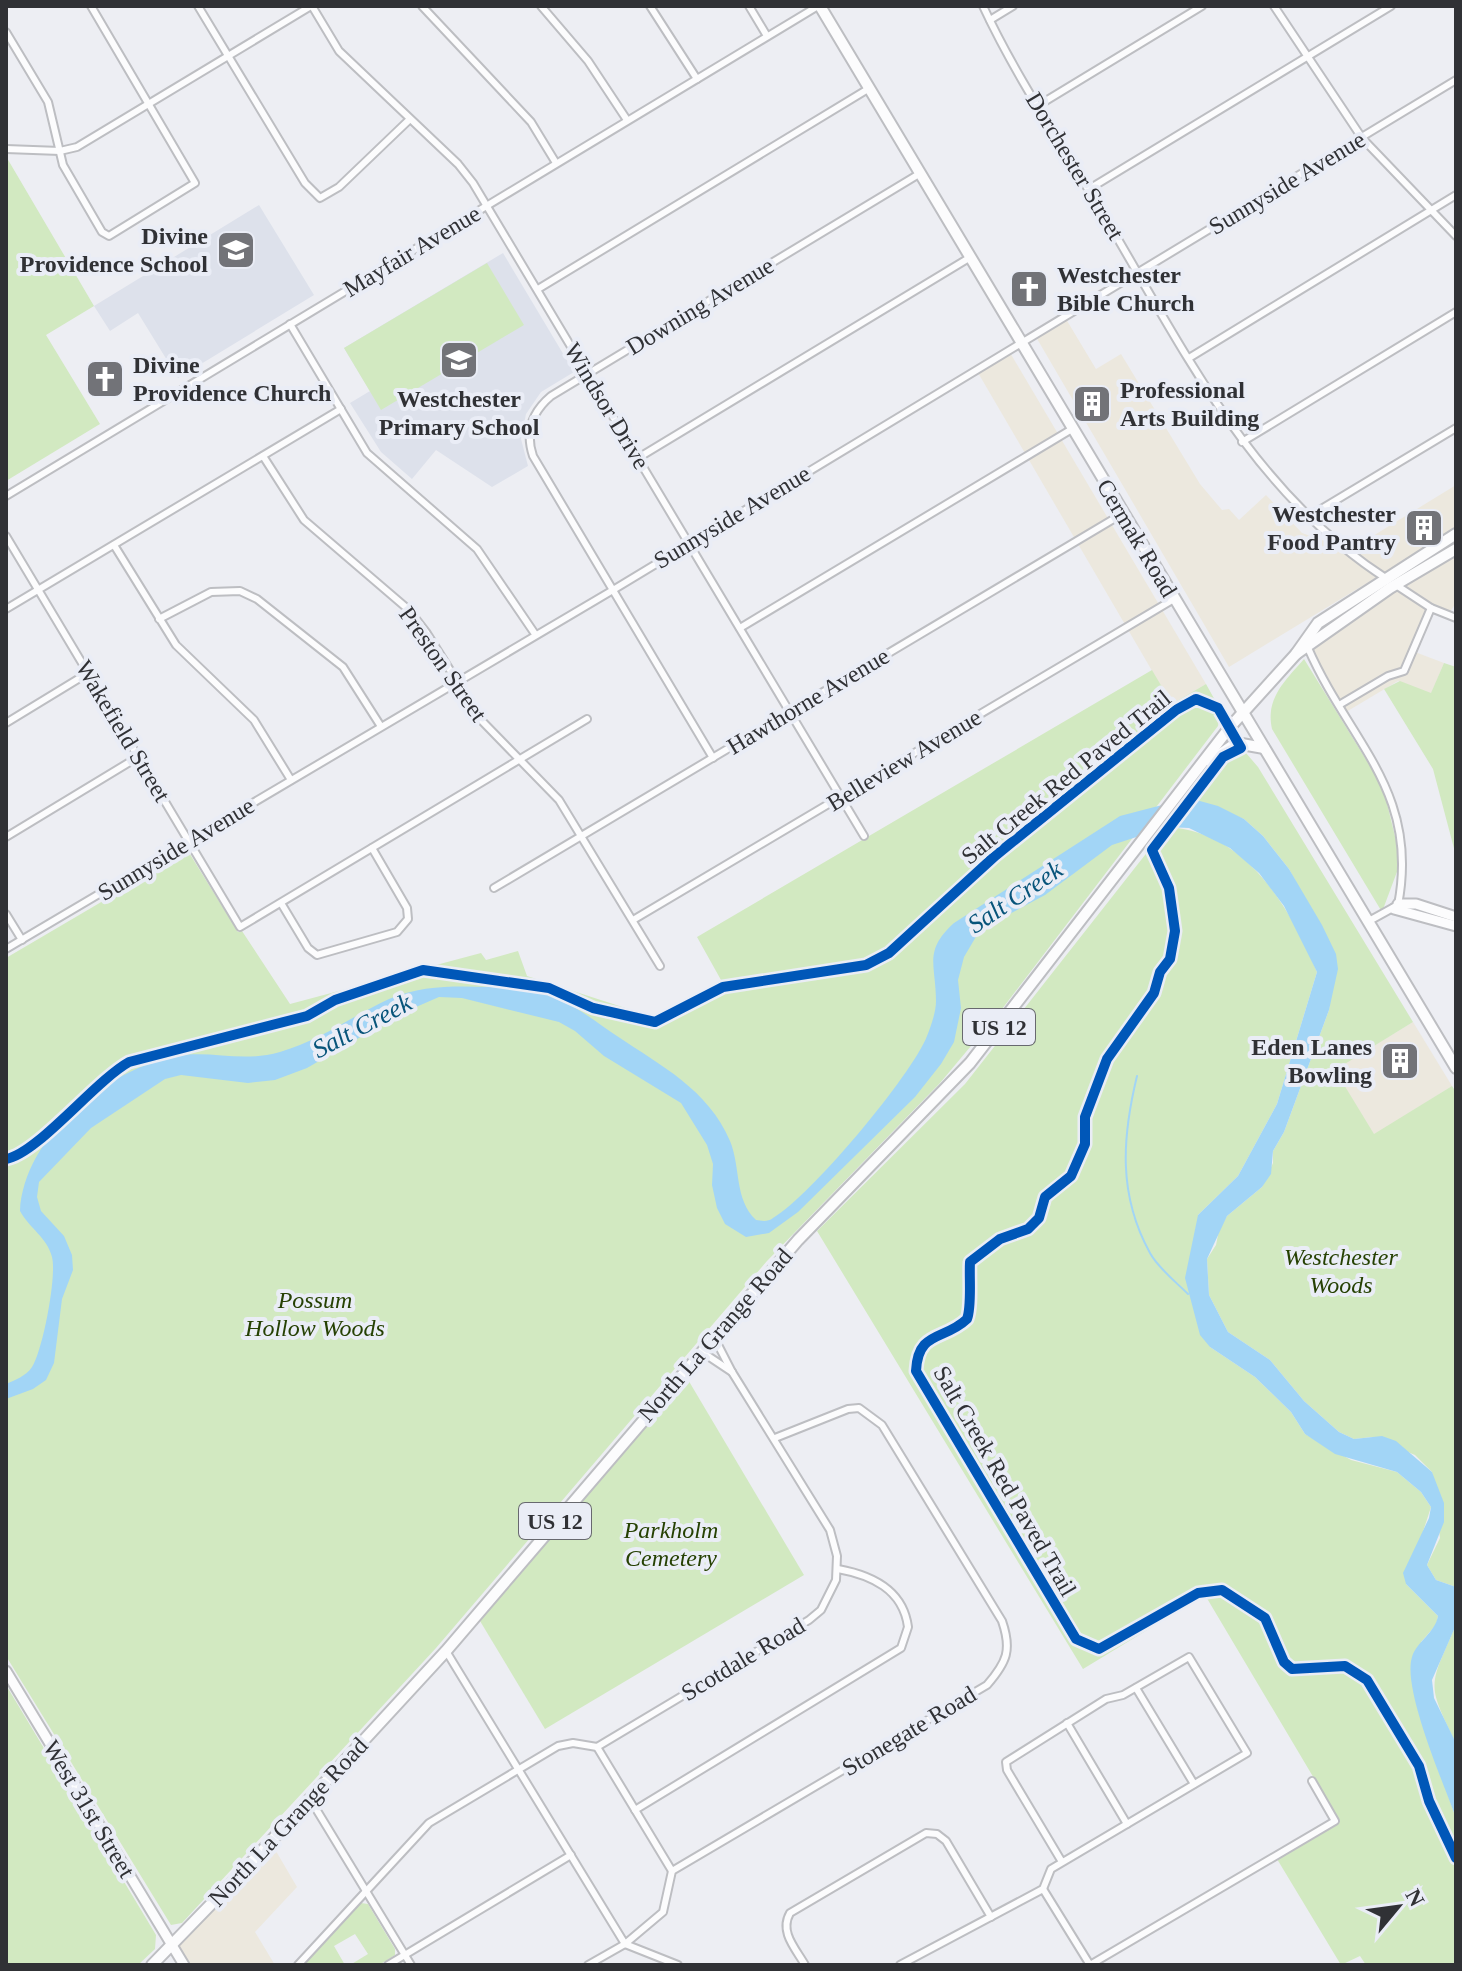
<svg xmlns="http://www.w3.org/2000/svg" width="1462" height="1971" font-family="Georgia,serif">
<rect width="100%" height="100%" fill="#edeef3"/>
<g fill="#ece8de">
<polygon points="1066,319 1096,369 1121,354 1200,484 1222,510 1229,509 1239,520 1266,495 1302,533 1350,550 1456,485 1456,529 1229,667 1036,337"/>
<polygon points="1009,351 1206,684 1172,705 977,371"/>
<polygon points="1456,554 1456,603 1447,616 1433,611 1415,652 1444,663 1431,694 1398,681 1346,712 1309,651 1335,629"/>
<polygon points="1413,1022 1452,1086 1374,1135 1334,1070"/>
<polygon points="273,1846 297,1887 255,1932 275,1965 188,1965 177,1947"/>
</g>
<g fill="#dde1eb">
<polygon points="259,205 314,295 178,378 138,313 110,331 94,306"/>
<polygon points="503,253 574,372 541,392 526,414 521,439 528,466 492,487 436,450 412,479 381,452 350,403 370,391 344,348"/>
</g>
<g fill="#d2e9c1">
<polygon points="7,158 94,306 46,335 100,424 6,481"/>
<polygon points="487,263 524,325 381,410 344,348"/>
<path d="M1304,659L1383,787L1401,861L1382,912L1272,729C1265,698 1286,680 1304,659Z"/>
<polygon points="1444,663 1456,667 1456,856 1433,769 1384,689 1400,681 1431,693"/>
<polygon points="1152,670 1172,704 1206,684 1221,711 1218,726 1002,1009 940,1083 767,1261 436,1648 182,1923 171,1925 6,1656 6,958 188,851 238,932 242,931 290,1004 481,953 486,960 518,951 527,976 656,1018 721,980 697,937"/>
<polygon points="1240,746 1258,767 1413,1022 1335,1070 1374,1134 1452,1086 1456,1092 1456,1587 1436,1580 1427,1565 1440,1538 1432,1472 1415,1455 1372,1437 1354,1439 1339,1432 1304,1401 1270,1360 1228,1332 1209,1295 1207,1259 1216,1245 1219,1230 1227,1216 1262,1187 1273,1163 1273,1151 1284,1132 1329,1010 1335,954 1289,869 1263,836 1244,819 1189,798 1223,755"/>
<path d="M1167,827C1246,831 1290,907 1317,972L1277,1104L1238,1176L1198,1215L1210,1347L1255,1377L1291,1412L1305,1434L1351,1460L1397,1472L1421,1492L1431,1507L1406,1584L1438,1616L1436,1625L1421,1642L1434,1756L1456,1818V1965H1366L1360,1956L1341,1965L1277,1859L1340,1822L1205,1595L1083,1669L817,1231L965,1084Z"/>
<polygon points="687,1378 804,1575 545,1729 480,1621"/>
<path d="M1456,1625V1743C1426,1682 1429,1687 1456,1625Z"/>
<polygon points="6,1685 156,1935 155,1949 138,1965 6,1965"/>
<polygon points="361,1903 368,1904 395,1949 395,1955 379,1965 350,1965 368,1954 355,1934 334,1946 345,1965 303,1965"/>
</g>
<path fill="#a2d5f6" d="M1189,798L1218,806L1244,819L1263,836L1289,869L1322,925L1336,954L1338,969L1329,1010L1284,1132L1273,1151L1271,1174L1262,1187L1227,1216L1207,1259L1209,1295L1228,1332L1270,1360L1304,1401L1339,1432L1354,1439L1382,1436L1396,1441L1432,1472L1444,1503V1522L1427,1565L1436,1580L1456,1587V1625L1432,1680L1434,1698L1456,1743V1818C1444,1784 1402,1689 1412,1657C1417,1641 1435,1633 1438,1616L1406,1584L1403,1573L1429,1518L1431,1507L1421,1492L1397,1472L1335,1454L1305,1434L1291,1412L1255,1377L1210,1347L1200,1335L1185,1278L1198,1215L1238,1176L1277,1104L1317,972L1284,906L1259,873L1230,848L1189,828L1167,827L1112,845L1045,895L985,927L977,935L964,957L958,980L961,1008L954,1042L941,1064L915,1097L798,1212L769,1233L746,1237L725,1224L717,1208L712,1185L713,1164L707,1145L681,1103L604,1056L575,1031L559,1022L462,998L439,997L400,1014L307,1068L275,1080L248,1083L181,1075L165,1079L91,1128L39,1182L37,1197L41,1211L64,1236L72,1255L73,1270L62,1299L54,1363L46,1380L33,1389L6,1399V1384C15,1380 26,1376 32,1367C43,1350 57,1275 52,1257C47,1237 29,1228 20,1211C24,1136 108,1068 178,1056C211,1050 243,1063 280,1052C321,1040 352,1016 389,999C422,985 455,986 490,987C517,988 537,988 561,1000C580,1009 599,1024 617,1036C661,1066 708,1089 730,1141C741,1168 734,1199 756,1220C762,1221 768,1222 773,1218C809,1198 912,1075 927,1036C931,1026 936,1012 936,1001C936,965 923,951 954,923L1120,816Z"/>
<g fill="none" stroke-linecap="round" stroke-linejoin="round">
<path stroke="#a2d5f6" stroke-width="2" d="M1137,1076C1122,1138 1118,1195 1150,1253C1158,1268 1176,1282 1188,1294"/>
<defs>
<g id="street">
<polyline points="198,6 305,183 320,198 339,187 410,119"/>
<polyline points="312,6 339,51 458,164 473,183 864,836"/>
<polyline points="422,6 531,122 556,163"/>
<polyline points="541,6 588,61 627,120"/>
<polyline points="650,6 697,79"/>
<polyline points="749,6 767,36"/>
<path d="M983,6C1016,77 1062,145 1102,212C1182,346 1251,492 1387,579"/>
<polyline points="1274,6 1362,138 1456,236"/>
<polyline points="990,20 1013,6"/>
<polyline points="6,32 48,102 63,165 102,232 109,236 195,183 91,6"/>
<polyline points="1039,105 1202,6"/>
<polyline points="6,149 60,151 77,147 311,6"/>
<polyline points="1089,189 1391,6"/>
<polyline points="538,289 868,89"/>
<polyline points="290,324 367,453 477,549 535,634"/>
<polyline points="1189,358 1456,195"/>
<polyline points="1242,442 1456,312"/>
<polyline points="263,456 304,520 409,610 426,632 482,721 559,800 660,966"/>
<polyline points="638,458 969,258"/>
<polyline points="6,496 818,6"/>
<polyline points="1308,517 1456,428"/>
<polyline points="6,536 240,927 587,719"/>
<polyline points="114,545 176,645 254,720 291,780"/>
<polyline points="1396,585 1431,608 1456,618"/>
<polyline points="6,609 341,409"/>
<polyline points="159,619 211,592 240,591 257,599 343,667 380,725"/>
<polyline points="740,628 1072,429"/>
<path d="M1308,648C1349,742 1420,791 1398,905L1369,921"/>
<polyline points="1339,705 1388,676 1404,671 1431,608"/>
<polyline points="6,723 88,673"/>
<path d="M713,758L533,456C525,432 532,412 551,396L919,174"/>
<polyline points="6,837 138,757"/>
<polyline points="494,888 1122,514"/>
<polyline points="281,903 308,948 317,955 397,932 408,919 407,908 372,848"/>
<polyline points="6,914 22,940"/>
<polyline points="633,920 1174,599"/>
<polyline points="6,949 613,590 1456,80"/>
<polyline points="702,1352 732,1372"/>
<path d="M446,1651L625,1944L663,1912L672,1871L987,1685C1007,1662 1012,1650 1002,1621L882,1425L859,1408L848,1409L775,1438"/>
<polyline points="1136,1688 1194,1784"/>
<polyline points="1067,1723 1127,1824"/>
<polyline points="310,1799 411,1965"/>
<path d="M635,1810L901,1648L908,1627C903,1589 871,1575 838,1569"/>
<polyline points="672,1871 597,1747 809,1620 821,1610 836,1580 837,1556 830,1530 732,1372 714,1337"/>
<polyline points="1043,1889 1090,1965"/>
<polyline points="298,1965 429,1823 558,1746 573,1743 597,1747"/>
<polyline points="388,1965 571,1855"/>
<polyline points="588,1965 625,1944 678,1965"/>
<path d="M805,1965C796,1949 779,1932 790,1913L926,1833L937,1834L946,1841L991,1917"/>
<polyline points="900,1965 1043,1889 1051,1869 1247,1753 1189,1657 1123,1695 1106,1699 1006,1762 1007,1770 1062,1862"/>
<polyline points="1090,1965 1335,1821 1312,1781"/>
</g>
<g id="secondary">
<polyline points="1398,904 1416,904 1456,917"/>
<polyline points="1394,909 1456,926"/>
<polyline points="6,1671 184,1965"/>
</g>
<g id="primary">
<polyline points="820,6 1456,1068"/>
<polyline points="1296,654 1390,588 1456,549"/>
<polyline points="1210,761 1236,743 1264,748"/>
<polyline points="152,1965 249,1865 446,1651 798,1240 970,1063 1230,727 1296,654 1318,623 1456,534"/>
</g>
</defs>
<use href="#street" stroke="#bdbec2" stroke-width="10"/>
<use href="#secondary" stroke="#bdbec2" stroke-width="13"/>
<use href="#primary" stroke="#bdbec2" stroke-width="14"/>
<use href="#street" stroke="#fcfcfd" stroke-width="6"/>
<use href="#secondary" stroke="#fcfcfd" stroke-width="9"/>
<use href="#primary" stroke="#fcfcfd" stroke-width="10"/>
<defs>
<path id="cycleway" d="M6,1159C37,1154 95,1081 129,1062L307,1016L335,1000L423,970L549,988L593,1008L655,1022L723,987L866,965L889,953L995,856L1176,710L1196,699L1218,708L1241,748L1223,757L1152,850L1169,888L1175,931L1170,959L1160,972L1154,993L1107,1059L1085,1117V1144L1071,1176L1045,1197L1039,1218L1028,1229L1000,1239L970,1262C969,1278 972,1306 967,1319C944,1341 918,1330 916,1371L1076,1639L1099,1649L1198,1593L1222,1590L1265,1618L1284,1662L1292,1669L1345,1666L1367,1680L1419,1766L1429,1801L1456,1858"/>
</defs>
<use href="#cycleway" stroke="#eaedf6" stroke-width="15"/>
<use href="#cycleway" stroke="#0057b8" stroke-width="10"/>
</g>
<defs>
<symbol id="school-square" viewBox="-11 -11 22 22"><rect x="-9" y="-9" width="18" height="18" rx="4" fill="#727378" stroke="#eaedf6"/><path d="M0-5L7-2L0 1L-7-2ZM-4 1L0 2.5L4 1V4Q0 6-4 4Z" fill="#fff"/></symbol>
<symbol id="church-square" viewBox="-11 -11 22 22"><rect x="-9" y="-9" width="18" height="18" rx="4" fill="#727378" stroke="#eaedf6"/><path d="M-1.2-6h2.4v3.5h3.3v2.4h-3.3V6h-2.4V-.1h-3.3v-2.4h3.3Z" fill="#fff"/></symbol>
<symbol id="building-square" viewBox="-11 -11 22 22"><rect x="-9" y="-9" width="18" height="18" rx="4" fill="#727378" stroke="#eaedf6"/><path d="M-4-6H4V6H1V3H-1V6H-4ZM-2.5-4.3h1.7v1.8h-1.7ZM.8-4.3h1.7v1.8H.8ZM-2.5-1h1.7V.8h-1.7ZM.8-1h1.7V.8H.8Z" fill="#fff"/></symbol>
</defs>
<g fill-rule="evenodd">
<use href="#school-square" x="214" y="228" width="44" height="44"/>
<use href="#church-square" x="1007" y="267" width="44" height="44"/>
<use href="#school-square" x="437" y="338" width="44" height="44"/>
<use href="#church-square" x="83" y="357" width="44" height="44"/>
<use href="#building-square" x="1070" y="382" width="44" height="44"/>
<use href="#building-square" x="1402" y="506" width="44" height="44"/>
<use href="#building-square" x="1378" y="1039" width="44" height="44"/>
</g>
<g text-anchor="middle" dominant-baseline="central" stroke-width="8" stroke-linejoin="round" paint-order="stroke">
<g fill="#eaedf6" stroke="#68696f" stroke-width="2">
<rect x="963" y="1009" width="72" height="36" rx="6"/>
<rect x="519" y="1503" width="72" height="36" rx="6"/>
</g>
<g font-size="22" font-weight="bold" fill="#303135">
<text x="999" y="1027">US 12</text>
<text x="555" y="1521">US 12</text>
</g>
<g font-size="24" fill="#303135" stroke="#eaedf6">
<text transform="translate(1075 166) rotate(59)">Dorchester Street</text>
<text transform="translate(1287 183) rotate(-31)">Sunnyside Avenue</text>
<text transform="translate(412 251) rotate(-31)">Mayfair Avenue</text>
<text transform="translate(700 306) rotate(-31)">Downing Avenue</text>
<text transform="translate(607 406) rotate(59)">Windsor Drive</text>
<text transform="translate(732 517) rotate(-31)">Sunnyside Avenue</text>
<text transform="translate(1137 538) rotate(59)">Cermak Road</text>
<text transform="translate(443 664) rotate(55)">Preston Street</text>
<text transform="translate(808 701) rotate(-31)">Hawthorne Avenue</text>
<text transform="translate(123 731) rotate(59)">Wakefield Street</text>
<text transform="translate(904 760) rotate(-31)">Belleview Avenue</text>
<text transform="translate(1066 777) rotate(-39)">Salt Creek Red Paved Trail</text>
<text transform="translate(176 849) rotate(-31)">Sunnyside Avenue</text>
<text transform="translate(715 1335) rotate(-49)">North La Grange Road</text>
<text transform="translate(1005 1481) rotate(60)">Salt Creek Red Paved Trail</text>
<text transform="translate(743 1659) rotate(-31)">Scotdale Road</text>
<text transform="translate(909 1731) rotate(-31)">Stonegate Road</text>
<text transform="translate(89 1809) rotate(59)">West 31st Street</text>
<text transform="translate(288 1822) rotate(-47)">North La Grange Road</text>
</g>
<g font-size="24" font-weight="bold" fill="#303135" stroke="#eaedf6" text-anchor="end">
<text x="208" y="236">Divine<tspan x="208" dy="28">Providence School</tspan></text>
<text x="1057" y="275" text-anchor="start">Westchester<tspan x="1057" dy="28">Bible Church</tspan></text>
<text x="133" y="365" text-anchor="start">Divine<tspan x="133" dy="28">Providence Church</tspan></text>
<text x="1120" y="390" text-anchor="start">Professional<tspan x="1120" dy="28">Arts Building</tspan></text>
<text x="459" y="399" text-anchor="middle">Westchester<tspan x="459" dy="28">Primary School</tspan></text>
<text x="1396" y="514">Westchester<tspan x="1396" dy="28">Food Pantry</tspan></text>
<text x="1372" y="1047">Eden Lanes<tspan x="1372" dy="28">Bowling</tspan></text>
</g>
<g font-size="24" font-style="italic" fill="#264103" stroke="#eaedf6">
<text x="1341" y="1257">Westchester<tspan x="1341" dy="28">Woods</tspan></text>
<text x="315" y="1300">Possum<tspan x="315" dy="28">Hollow Woods</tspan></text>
<text x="671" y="1530">Parkholm<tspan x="671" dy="28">Cemetery</tspan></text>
</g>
<g font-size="26" font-style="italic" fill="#07547a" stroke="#eaedf6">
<text transform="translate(1015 897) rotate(-34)">Salt Creek</text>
<text transform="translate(362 1026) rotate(-28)">Salt Creek</text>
</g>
</g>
<rect width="1462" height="1971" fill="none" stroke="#303135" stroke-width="16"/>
<g transform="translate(1398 1907) rotate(61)" stroke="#eaedf6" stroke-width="6" paint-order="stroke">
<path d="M0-6L14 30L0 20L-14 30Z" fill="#303135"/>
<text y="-12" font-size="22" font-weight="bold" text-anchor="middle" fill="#303135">N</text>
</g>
</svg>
